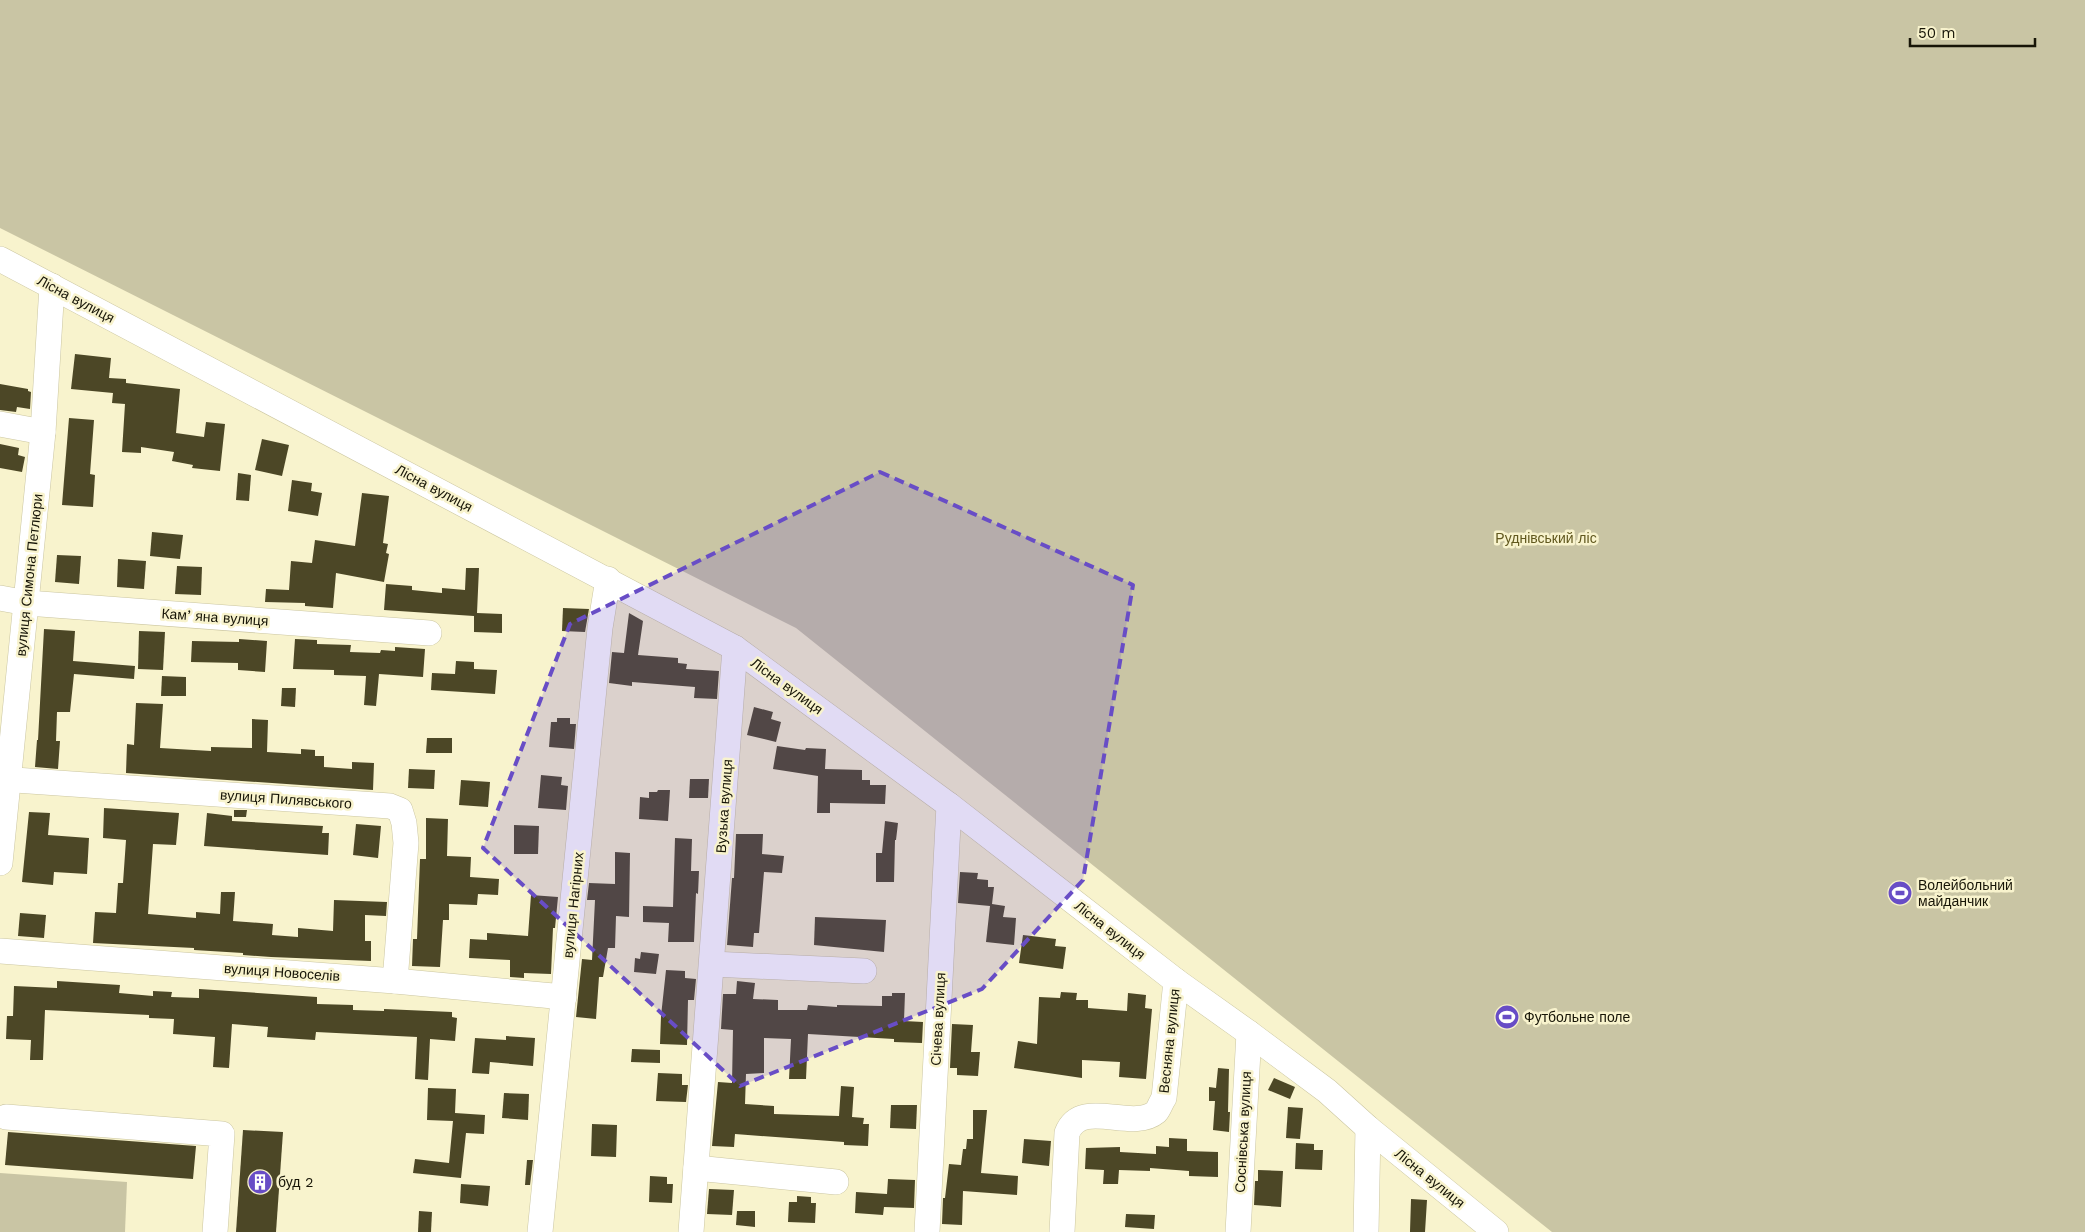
<svg xmlns="http://www.w3.org/2000/svg" width="2085" height="1232" font-family="'Work Sans',sans-serif">
<rect width="100%" height="100%" fill="#f8f3cd"/>
<g fill="#c9c5a4">
<polygon points="0,0 2085,0 2085,1232 1552,1232 796,628 0,228"/>
<polygon points="0,1173 127,1182 125,1232 0,1232"/>
</g>
<g fill="#4c4726">
<polygon points="75,354 111,358 109,378 126,379 126,383 180,389 176,433 204,437 206,422 225,424 220,471 192,468 193,465 172,461 174,452 141,447 141,453 122,452 125,404 112,403 113,393 71,389"/>
<polygon points="0,384 28,389 28,391 31,392 30,409 17,407 16,412 0,410"/>
<polygon points="69,418 94,420 90,474 95,475 93,507 62,505"/>
<polygon points="262,439 289,445 282,476 255,470"/>
<polygon points="0,444 19,448 18,455 25,457 22,472 0,468"/>
<polygon points="238,473 251,475 249,501 236,500"/>
<polygon points="292,480 312,483 311,491 322,493 318,516 288,511"/>
<polygon points="362,493 389,496 383,543 388,544 386,553 389,554 384,582 336,573 333,608 305,606 305,603 265,602 266,589 289,590 291,561 312,563 315,540 355,546"/>
<polygon points="152,532 183,535 180,559 150,556"/>
<polygon points="57,555 81,556 79,584 55,582"/>
<polygon points="118,559 146,561 144,589 117,587"/>
<polygon points="177,566 202,567 201,595 175,594"/>
<polygon points="466,568 479,568 477,613 502,614 502,633 474,632 474,616 384,610 386,584 412,586 412,590 442,593 442,588 465,590"/>
<polygon points="563,608 589,609 585,632 562,631"/>
<polygon points="629,613 643,621 638,655 678,658 678,663 687,664 686,669 719,671 717,699 694,698 695,687 632,682 632,686 609,683 612,652 624,653"/>
<polygon points="44,629 75,631 73,661 135,666 134,679 74,674 70,712 57,712 56,741 60,741 58,769 35,767 37,740 38,740"/>
<polygon points="139,631 165,632 163,670 138,669"/>
<polygon points="239,639 267,641 265,672 238,670 238,663 191,662 192,641 239,642"/>
<polygon points="295,639 317,640 317,644 351,645 350,652 380,653 381,650 395,651 395,647 425,649 423,677 379,674 376,706 364,705 366,676 334,675 334,670 293,669"/>
<polygon points="456,661 474,662 474,669 497,670 495,694 431,690 432,673 455,674"/>
<polygon points="162,676 186,677 186,696 161,696"/>
<polygon points="282,688 296,688 295,707 281,706"/>
<polygon points="136,703 163,704 160,748 211,751 211,747 252,748 252,719 268,720 267,752 301,754 301,749 315,750 315,756 324,756 324,767 352,769 352,762 374,763 373,790 126,773 127,744 134,745"/>
<polygon points="754,707 773,712 771,719 781,722 776,742 747,735"/>
<polygon points="557,718 570,718 570,724 576,724 574,749 549,747 551,722 557,722"/>
<polygon points="427,738 452,738 452,753 426,753"/>
<polygon points="777,746 805,750 806,748 826,749 825,769 862,770 862,780 870,780 870,785 886,785 885,804 830,803 830,813 817,813 818,776 773,769"/>
<polygon points="409,769 435,770 434,789 408,788"/>
<polygon points="541,775 562,777 561,785 568,786 566,810 538,808"/>
<polygon points="690,779 709,779 708,798 689,798"/>
<polygon points="461,780 490,782 488,807 459,805"/>
<polygon points="658,790 670,790 668,821 639,819 640,797 649,798 649,792 657,792"/>
<polygon points="104,808 179,813 176,845 153,844 148,914 196,918 196,912 220,914 221,892 235,892 233,921 273,924 272,935 298,937 298,928 333,931 334,900 387,902 386,916 365,915 365,941 371,941 371,961 271,957 243,955 243,953 194,950 194,948 93,943 95,912 116,913 118,883 123,883 126,840 103,838"/>
<polygon points="234,810 247,810 246,817 234,817"/>
<polygon points="29,812 50,813 48,835 89,838 87,874 54,872 53,885 22,882"/>
<polygon points="207,813 232,816 232,821 323,826 322,833 329,833 328,855 204,846"/>
<polygon points="426,818 448,819 447,856 471,857 470,877 499,879 498,895 478,894 477,905 449,904 449,920 443,920 440,967 412,966 413,939 417,939 420,859 426,859"/>
<polygon points="885,821 898,823 896,840 895,840 894,882 876,882 876,853 882,853"/>
<polygon points="356,824 381,826 378,858 353,855"/>
<polygon points="514,825 539,826 538,854 514,854"/>
<polygon points="736,834 763,834 762,854 784,856 782,873 764,872 759,933 754,933 753,947 727,945 732,878 734,878"/>
<polygon points="675,838 692,839 691,871 699,871 698,894 696,893 694,942 668,942 669,923 643,922 643,906 673,907"/>
<polygon points="615,852 630,853 629,917 616,916 615,948 608,948 603,977 599,977 596,1019 576,1017 582,959 592,960 595,900 587,900 589,883 615,884"/>
<polygon points="960,872 978,873 977,879 988,880 988,887 994,887 992,904 1005,906 1003,917 1016,918 1014,945 986,942 990,906 958,903"/>
<polygon points="531,895 558,897 555,928 553,928 551,974 524,973 524,978 510,977 510,960 469,958 470,939 487,940 487,933 528,936"/>
<polygon points="20,913 46,915 44,938 18,936"/>
<polygon points="815,917 886,920 884,952 814,945"/>
<polygon points="1023,935 1056,939 1055,946 1066,947 1063,969 1019,963"/>
<polygon points="641,952 659,954 656,974 634,972 635,958 640,959"/>
<polygon points="666,970 685,971 685,978 696,979 694,1000 688,1000 687,1045 660,1044 661,1016"/>
<polygon points="57,981 120,985 119,993 153,996 153,991 172,992 171,997 199,998 199,989 317,997 317,1004 353,1005 353,1010 384,1011 384,1009 452,1012 452,1017 457,1018 455,1041 430,1039 428,1080 415,1079 417,1037 316,1032 315,1040 267,1037 268,1027 232,1024 229,1068 213,1067 215,1037 173,1034 174,1019 149,1018 149,1015 45,1010 43,1060 30,1060 31,1040 6,1039 7,1016 13,1016 14,986 57,988"/>
<polygon points="737,981 755,983 753,999 778,1000 778,1010 807,1010 808,1005 837,1007 837,1005 882,1006 882,996 892,996 892,993 905,993 904,1021 923,1022 922,1043 894,1042 894,1039 808,1034 806,1079 789,1079 791,1039 764,1038 764,1073 746,1074 745,1104 774,1106 774,1114 839,1116 841,1086 854,1087 852,1117 864,1118 863,1124 869,1124 868,1146 844,1145 844,1142 735,1134 734,1147 712,1146 718,1082 732,1083 733,1030 721,1029 723,994 736,994"/>
<polygon points="1061,992 1077,993 1076,1000 1088,1000 1088,1008 1127,1011 1128,993 1146,995 1145,1008 1152,1009 1146,1079 1119,1077 1120,1062 1082,1060 1082,1078 1014,1068 1018,1041 1037,1044 1039,997 1060,998"/>
<polygon points="952,1024 973,1025 971,1052 980,1052 978,1076 957,1075 957,1068 950,1068"/>
<polygon points="506,1036 535,1038 533,1066 490,1062 489,1074 472,1073 475,1038 506,1040"/>
<polygon points="632,1049 660,1050 660,1063 631,1062"/>
<polygon points="1218,1068 1229,1069 1228,1112 1230,1112 1229,1132 1213,1130 1215,1101 1209,1101 1209,1087 1216,1088"/>
<polygon points="658,1073 682,1074 682,1085 688,1085 686,1102 656,1101"/>
<polygon points="1274,1078 1295,1087 1290,1099 1268,1090"/>
<polygon points="428,1088 456,1089 455,1113 485,1115 484,1134 466,1133 461,1178 413,1173 415,1159 449,1163 453,1121 427,1120"/>
<polygon points="504,1093 529,1094 528,1120 502,1118"/>
<polygon points="891,1105 917,1105 916,1129 890,1128"/>
<polygon points="1288,1107 1303,1108 1300,1139 1286,1138"/>
<polygon points="973,1110 987,1110 981,1173 1018,1176 1017,1195 963,1191 962,1225 942,1224 943,1198 945,1198 949,1164 961,1165 963,1149 966,1149 967,1139 973,1139"/>
<polygon points="592,1124 617,1125 616,1157 591,1156"/>
<polygon points="243,1130 283,1132 276,1232 236,1232"/>
<polygon points="8,1132 196,1146 193,1179 5,1165"/>
<polygon points="1169,1138 1187,1139 1187,1151 1218,1152 1218,1177 1189,1176 1189,1171 1150,1168 1150,1171 1119,1170 1118,1184 1103,1184 1104,1170 1085,1169 1086,1148 1120,1147 1120,1152 1156,1154 1156,1146 1169,1147"/>
<polygon points="1024,1139 1051,1141 1049,1166 1022,1163"/>
<polygon points="1296,1143 1314,1144 1314,1150 1323,1150 1322,1170 1295,1169"/>
<polygon points="527,1160 533,1160 530,1185 525,1185"/>
<polygon points="1258,1170 1283,1171 1281,1207 1254,1205 1255,1181 1258,1181"/>
<polygon points="650,1176 667,1177 667,1184 673,1184 672,1203 649,1202"/>
<polygon points="888,1179 915,1180 914,1208 884,1207 883,1215 855,1213 856,1192 887,1194"/>
<polygon points="461,1184 490,1186 488,1206 460,1203"/>
<polygon points="709,1189 734,1190 732,1215 707,1214"/>
<polygon points="797,1196 811,1197 811,1203 816,1203 815,1223 788,1222 789,1202 797,1202"/>
<polygon points="1411,1199 1427,1200 1425,1232 1410,1232"/>
<polygon points="419,1211 432,1212 431,1232 418,1232"/>
<polygon points="737,1211 755,1211 755,1227 736,1225"/>
<polygon points="1126,1214 1155,1215 1154,1229 1125,1227"/>
</g>
<g fill="none" stroke-linecap="round" stroke-linejoin="round">
<defs>
<g id="minor">
<polyline points="0,259 735,648 949,805 1176,981 1249,1033 1327,1091 1368,1128 1496,1232"/>
<polyline points="0,424 43,432"/>
<polyline points="0,598 27,603 429,633"/>
<polyline points="0,779 390,806 400,810 404,823 406,843 395,981"/>
<polyline points="0,863 43,432 52,286"/>
<polyline points="0,951 395,981 564,997"/>
<polyline points="712,964 864,971"/>
<polyline points="6,1117 222,1134 215,1232"/>
<polyline points="696,1168 836,1182"/>
<polyline points="540,1232 600,628 608,579"/>
<polyline points="691,1232 735,648"/>
<polyline points="927,1232 949,805"/>
<path d="M1062,1232L1067,1133C1081,1097 1132,1132 1156,1112C1159,1109 1161,1102 1164,1098L1176,981"/>
<polyline points="1238,1232 1249,1033"/>
<polyline points="1366,1232 1368,1128"/>
</g>
</defs>
<use href="#minor" stroke="#cbc6a1" stroke-width="26"/>
<use href="#minor" stroke="#fff" stroke-width="25"/>
</g>
<path fill="#684dc6" fill-opacity="0.2" stroke="#684dc6" stroke-width="4" stroke-dasharray="10 6" stroke-linejoin="round" d="M880,472L1133,585L1083,880L982,989L740,1086L483,848L570,624Z"/>
<defs>
<symbol id="stadium-disc" viewBox="-11 -11 22 22"><circle r="9.5" fill="#684dc6" stroke="#f8f3cd"/><path d="M0-5a6.5 5 0 1 0 0 10a6.5 5 0 1 0 0-10ZM-3.5-1.8h7v3.6h-7Z" fill="#fff"/></symbol>
<symbol id="building-disc" viewBox="-11 -11 22 22"><circle r="9.5" fill="#684dc6" stroke="#f8f3cd"/><path d="M-4-6H4V6H1V3H-1V6H-4ZM-2.5-4.3h1.7v1.8h-1.7ZM.8-4.3h1.7v1.8H.8ZM-2.5-1h1.7V.8h-1.7ZM.8-1h1.7V.8H.8Z" fill="#fff"/></symbol>
</defs>
<g fill-rule="evenodd">
<use href="#stadium-disc" x="1886" y="879" width="28" height="28"/>
<use href="#stadium-disc" x="1493" y="1003" width="28" height="28"/>
<use href="#building-disc" x="246" y="1168" width="28" height="28"/>
</g>
<g text-anchor="middle" dominant-baseline="central" stroke-width="5" stroke-linejoin="round" paint-order="stroke">
<g font-size="14" fill="#171507" stroke="#f8f3cd">
<text transform="translate(76 299) rotate(28)">Лісна вулиця</text>
<text transform="translate(434 488) rotate(28)">Лісна вулиця</text>
<text transform="translate(29 575) rotate(-84)">вулиця Симона Петлюри</text>
<text transform="translate(215 617) rotate(4)">Камʼяна вулиця</text>
<text transform="translate(787 686) rotate(36)">Лісна вулиця</text>
<text transform="translate(286 799) rotate(4)">вулиця Пилявського</text>
<text transform="translate(724 806) rotate(-86)">Вузька вулиця</text>
<text transform="translate(573 905) rotate(-84)">вулиця Нагірних</text>
<text transform="translate(1110 930) rotate(38)">Лісна вулиця</text>
<text transform="translate(282 972) rotate(4)">вулиця Новоселів</text>
<text transform="translate(938 1019) rotate(-87)">Січева вулиця</text>
<text transform="translate(1169 1041) rotate(-84)">Весняна вулиця</text>
<text transform="translate(1243 1132) rotate(-87)">Соснівська вулиця</text>
<text transform="translate(1430 1178) rotate(39)">Лісна вулиця</text>
</g>
<g font-size="14" fill="#61581e" stroke="#f8f3cd">
<text x="1546" y="538">Руднівський ліс</text>
</g>
<g font-size="14" fill="#171507" stroke="#f8f3cd" text-anchor="start">
<text x="1918" y="885">Волейбольний<tspan x="1918" dy="16">майданчик</tspan></text>
<text x="1524" y="1017">Футбольне поле</text>
<text x="278" y="1182">буд 2</text>
</g>
</g>
<path d="M1910 38v8h125v-8" fill="none" stroke="#171507" stroke-width="2.5"/>
<text x="1918" y="38" font-size="15" fill="#171507" stroke="#f8f3cd" stroke-width="4" paint-order="stroke">50 m</text>
</svg>
